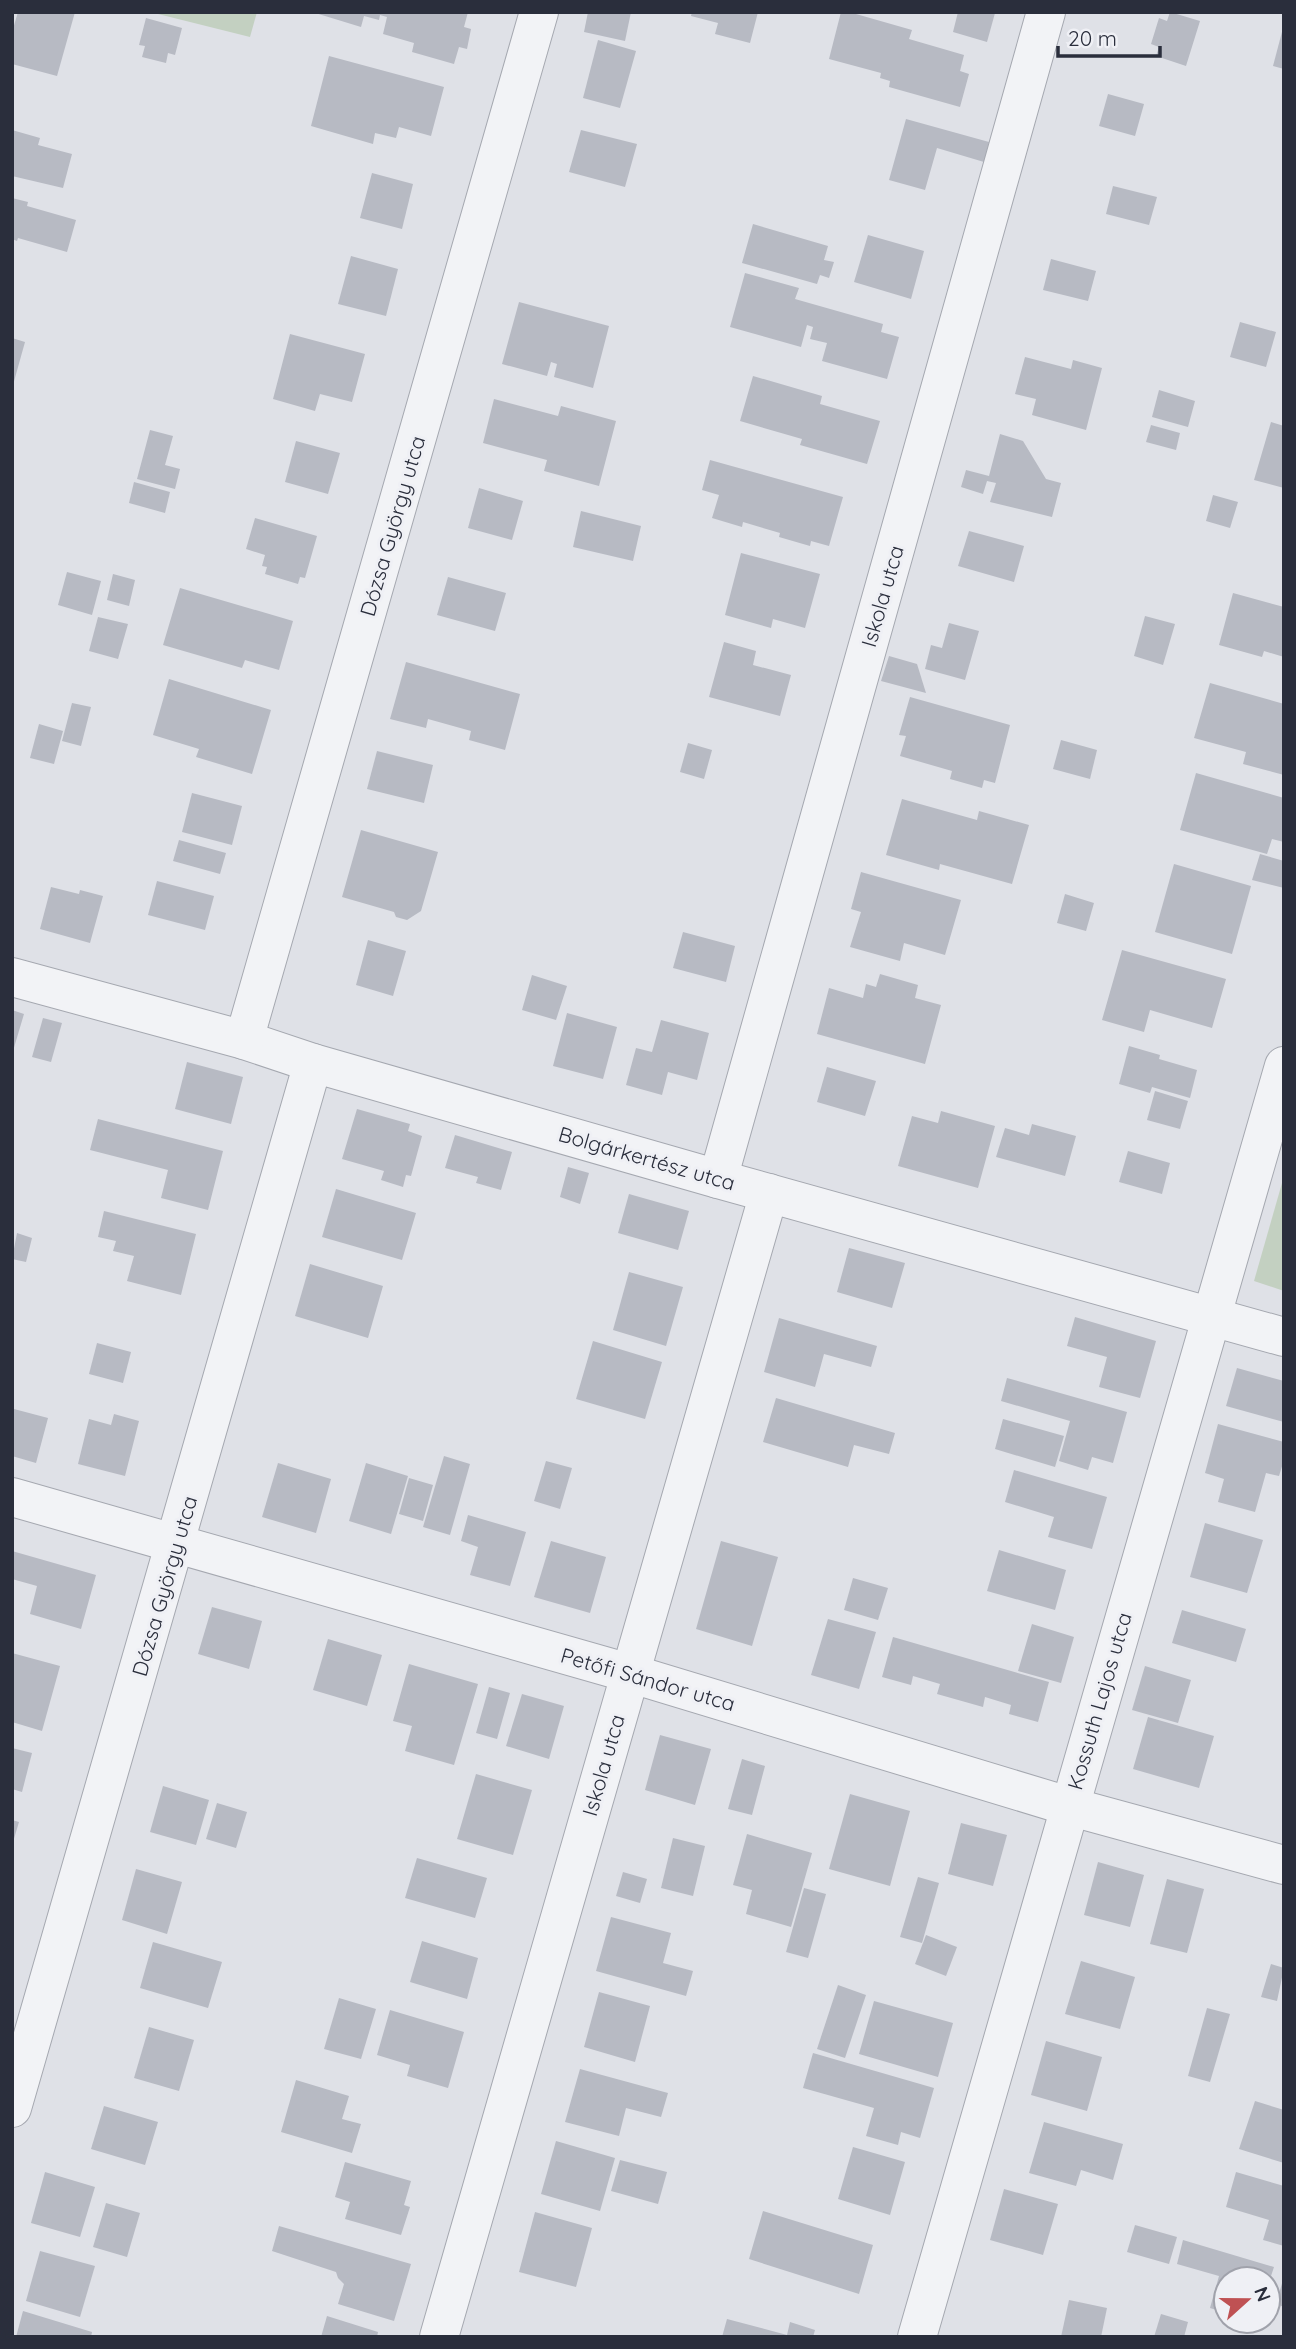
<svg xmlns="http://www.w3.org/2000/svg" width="1296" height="2349" font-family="Quicksand,sans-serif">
<rect width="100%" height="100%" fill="#dfe1e7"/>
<g fill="#c3d0c1">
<polygon points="150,12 257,12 250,37"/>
<polygon points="1284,1176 1284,1291 1254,1281"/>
</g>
<g fill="#b7bac3">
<polygon points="18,12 75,12 57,76 12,64 12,32"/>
<polygon points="312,12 468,12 464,27 471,29 467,49 459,47 454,64 412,52 414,43 383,34 387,17 380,15 379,20 364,16 361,27"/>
<polygon points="588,12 631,12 625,41 584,32"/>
<polygon points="692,12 758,12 750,43 715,34 718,23 691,16"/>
<polygon points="841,12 849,12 912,30 909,39 964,55 960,71 969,74 960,107 889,87 890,81 880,78 881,73 829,59"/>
<polygon points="958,12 995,13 987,42 953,32"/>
<polygon points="1170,12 1200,21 1186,66 1156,56 1159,47 1151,44 1159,18 1167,21"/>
<polygon points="146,18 182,28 175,55 168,53 166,63 142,57 145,46 139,45"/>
<polygon points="1283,28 1284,28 1284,69 1273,66"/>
<polygon points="598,40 636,51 620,108 583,98"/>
<polygon points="329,56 444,87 431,136 399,127 396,138 375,133 373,144 311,126"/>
<polygon points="1108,94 1144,104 1135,136 1099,126"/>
<polygon points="906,119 989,142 984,162 937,148 925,190 889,180"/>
<polygon points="12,130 40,138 38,145 72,154 63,188 12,176"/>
<polygon points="581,130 637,144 625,187 569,172"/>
<polygon points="372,173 413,184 402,229 360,218"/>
<polygon points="1113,186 1157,197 1149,225 1106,214"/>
<polygon points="12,198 28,202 27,206 76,220 67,252 18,238 17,241 12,239"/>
<polygon points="753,224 828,246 824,260 834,262 829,278 820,275 817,284 742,263"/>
<polygon points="868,235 924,251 911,299 854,282"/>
<polygon points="351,256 398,269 386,316 338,304"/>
<polygon points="1051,259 1096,271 1088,301 1043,290"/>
<polygon points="745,273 799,288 795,299 883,324 881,332 899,337 887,379 822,361 827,343 810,339 813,327 807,325 801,347 730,327"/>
<polygon points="519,302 609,326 593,388 554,377 557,364 551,362 547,376 502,364"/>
<polygon points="1240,322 1276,332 1266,367 1230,357"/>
<polygon points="290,334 365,354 352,402 320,394 315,411 273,399"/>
<polygon points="12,338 25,342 13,385 12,385"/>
<polygon points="1025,357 1071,369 1073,360 1102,368 1086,430 1032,415 1036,399 1015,394"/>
<polygon points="753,376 822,396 820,404 880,421 867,464 800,445 802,439 740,421"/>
<polygon points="1159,390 1195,401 1188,427 1152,417"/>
<polygon points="494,399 558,416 561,406 616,421 599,486 544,471 547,460 483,443"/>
<polygon points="1271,422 1284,426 1284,488 1254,480"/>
<polygon points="1151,425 1180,433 1176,450 1146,442"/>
<polygon points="150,430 173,436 165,465 180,469 175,489 137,479"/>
<polygon points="1000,434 1023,441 1046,479 1061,483 1052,517 990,502 996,483 987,481 983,494 961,487 966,470 989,476"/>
<polygon points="296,441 340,453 328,494 285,482"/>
<polygon points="710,460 843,497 829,546 811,541 810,546 779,537 780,533 743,522 742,527 712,518 719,495 702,490"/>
<polygon points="134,482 170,492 165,513 129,503"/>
<polygon points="479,488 523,501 512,540 468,528"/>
<polygon points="1213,495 1238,502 1230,528 1206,521"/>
<polygon points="581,511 641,526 633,561 573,547"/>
<polygon points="255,518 317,536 305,578 300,577 298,584 265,574 267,567 262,566 265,555 246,549"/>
<polygon points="969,531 1024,546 1014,582 958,566"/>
<polygon points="741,553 820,574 805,628 773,619 771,628 725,615"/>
<polygon points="67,572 101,581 92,615 58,605"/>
<polygon points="113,574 135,580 129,606 107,600"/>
<polygon points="448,577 506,593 495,631 437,615"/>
<polygon points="180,588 293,621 279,670 245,660 242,668 163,645"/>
<polygon points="1233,593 1284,607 1284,657 1264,651 1262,657 1219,645"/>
<polygon points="1145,616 1175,624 1163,665 1134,656"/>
<polygon points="98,617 128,624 118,659 89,651"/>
<polygon points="949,623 979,631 965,680 925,669 931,645 942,648"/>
<polygon points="724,642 756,651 753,665 791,675 780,716 709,697"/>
<polygon points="889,656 917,664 926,693 881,681"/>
<polygon points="406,662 520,694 505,750 469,740 471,731 428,719 426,728 390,719"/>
<polygon points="169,679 271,710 252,774 196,757 199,749 153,735"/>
<polygon points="1210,683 1284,704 1284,775 1243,764 1246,752 1194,738"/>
<polygon points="910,697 1010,725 995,783 984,780 982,788 950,779 952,771 900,756 906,736 899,735"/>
<polygon points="72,703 91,707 81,746 62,741"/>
<polygon points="39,724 63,731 54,764 30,758"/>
<polygon points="1061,740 1097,750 1090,779 1053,769"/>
<polygon points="688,743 712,750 704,779 680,772"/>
<polygon points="377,751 433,765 424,803 367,789"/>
<polygon points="1196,773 1284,798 1284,842 1272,839 1267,854 1180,830"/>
<polygon points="192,793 242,806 232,845 182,832"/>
<polygon points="902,799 977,820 979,811 1029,825 1012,884 940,864 939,870 886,855"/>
<polygon points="361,830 438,852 421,911 407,920 396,917 394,912 342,897"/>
<polygon points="179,840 226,853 220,874 173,861"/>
<polygon points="1260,854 1284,861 1284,888 1252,880"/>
<polygon points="1174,864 1251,886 1232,954 1155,932"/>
<polygon points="861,872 961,900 945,955 904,943 900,961 850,947 861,912 851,909"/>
<polygon points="157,881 214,896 205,930 148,915"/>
<polygon points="51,887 79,894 80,890 103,896 90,943 40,929"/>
<polygon points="1065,894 1094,903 1086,931 1057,923"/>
<polygon points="683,932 735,946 726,982 673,968"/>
<polygon points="368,940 406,951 393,996 356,985"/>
<polygon points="1122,950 1226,979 1212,1028 1150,1010 1144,1032 1102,1020"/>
<polygon points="880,974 918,985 915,998 941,1005 925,1064 817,1034 829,988 863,998 866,984 876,987"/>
<polygon points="532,975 567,986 556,1020 522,1010"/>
<polygon points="12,1010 24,1014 13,1051 12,1051"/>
<polygon points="567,1013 617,1027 603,1079 553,1066"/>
<polygon points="43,1018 62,1023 51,1062 32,1057"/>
<polygon points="661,1020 709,1033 697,1080 668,1072 662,1095 626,1085 636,1048 652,1052"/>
<polygon points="1129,1046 1160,1055 1159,1059 1197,1070 1190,1098 1152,1087 1150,1093 1119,1084"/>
<polygon points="187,1062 243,1077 231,1124 175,1109"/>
<polygon points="827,1067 876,1081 865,1116 817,1102"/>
<polygon points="1155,1091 1188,1101 1180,1129 1147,1120"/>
<polygon points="357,1109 410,1124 408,1131 422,1136 411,1176 406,1175 403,1187 381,1180 384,1171 342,1159"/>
<polygon points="941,1111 995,1126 978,1188 898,1166 912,1116 938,1123"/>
<polygon points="98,1119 223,1151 208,1210 161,1198 168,1170 90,1150"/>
<polygon points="1032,1124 1076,1136 1065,1176 996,1157 1005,1128 1029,1135"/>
<polygon points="455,1135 512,1152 501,1190 476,1183 478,1177 445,1168"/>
<polygon points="1128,1151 1170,1163 1162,1194 1119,1182"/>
<polygon points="568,1167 589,1173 580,1204 560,1197"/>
<polygon points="336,1189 416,1213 402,1260 322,1237"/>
<polygon points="629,1194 689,1211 678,1250 618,1233"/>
<polygon points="104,1211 196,1234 181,1295 127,1281 134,1256 113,1251 116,1241 98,1237"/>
<polygon points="17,1233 32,1238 26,1262 12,1259"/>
<polygon points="849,1248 905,1263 892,1308 837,1292"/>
<polygon points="310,1264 383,1286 368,1338 295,1316"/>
<polygon points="629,1272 683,1287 666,1346 613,1330"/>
<polygon points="1075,1317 1156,1341 1140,1398 1099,1387 1107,1357 1067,1346"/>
<polygon points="779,1318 877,1346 871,1367 824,1354 815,1387 764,1372"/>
<polygon points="593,1341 662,1362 645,1419 576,1399"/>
<polygon points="97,1343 131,1352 123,1383 89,1374"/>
<polygon points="1237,1368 1284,1381 1284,1422 1226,1406"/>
<polygon points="1007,1378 1127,1412 1113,1463 1092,1457 1088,1470 1059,1461 1070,1421 1001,1401"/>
<polygon points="776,1398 895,1433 889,1454 854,1445 848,1467 763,1442"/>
<polygon points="14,1409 48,1418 36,1463 12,1456"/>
<polygon points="114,1414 139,1421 125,1476 78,1464 89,1419 111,1425"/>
<polygon points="1003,1419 1064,1436 1055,1467 995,1449"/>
<polygon points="1218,1424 1284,1442 1284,1460 1279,1476 1266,1473 1255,1512 1218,1502 1224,1479 1205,1473"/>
<polygon points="444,1456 470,1464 450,1535 423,1527"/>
<polygon points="546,1461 572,1468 560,1509 534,1501"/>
<polygon points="278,1463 331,1479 316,1533 262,1517"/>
<polygon points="366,1463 408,1476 391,1534 349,1521"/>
<polygon points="1014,1470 1107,1497 1092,1549 1048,1537 1054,1517 1005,1502"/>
<polygon points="409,1478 433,1485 423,1521 399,1514"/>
<polygon points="468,1515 526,1532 510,1586 470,1575 478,1547 461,1541"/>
<polygon points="1205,1523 1263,1540 1247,1593 1190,1577"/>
<polygon points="551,1541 606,1557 590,1613 534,1597"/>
<polygon points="721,1541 778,1557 752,1646 696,1629"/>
<polygon points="999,1550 1066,1570 1055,1610 987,1591"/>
<polygon points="12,1551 96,1575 81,1629 30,1614 37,1586 12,1579"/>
<polygon points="853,1578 888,1588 878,1620 844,1610"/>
<polygon points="212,1607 262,1621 249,1669 198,1654"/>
<polygon points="1182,1610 1246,1629 1236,1662 1172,1643"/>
<polygon points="828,1619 876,1632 859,1689 811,1675"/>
<polygon points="1032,1624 1074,1637 1061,1683 1018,1671"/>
<polygon points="893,1637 1049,1682 1038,1722 1009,1714 1011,1705 985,1697 983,1707 937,1694 940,1684 913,1676 911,1685 882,1677"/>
<polygon points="328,1639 382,1655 367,1706 313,1690"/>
<polygon points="12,1653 60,1666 42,1731 12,1722"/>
<polygon points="409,1664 478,1684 454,1765 405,1751 412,1726 393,1721"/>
<polygon points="1145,1666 1191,1680 1178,1723 1132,1710"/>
<polygon points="489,1687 510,1693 497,1739 476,1733"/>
<polygon points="522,1694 564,1706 549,1759 506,1746"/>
<polygon points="1148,1717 1214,1736 1199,1788 1133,1769"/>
<polygon points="660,1735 711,1749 695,1805 645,1790"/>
<polygon points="12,1748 32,1753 22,1792 12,1789"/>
<polygon points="742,1759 765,1766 752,1815 728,1809"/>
<polygon points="476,1774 532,1790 513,1855 457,1839"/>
<polygon points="163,1786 209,1800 196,1845 150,1832"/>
<polygon points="850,1794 910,1811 890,1886 829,1869"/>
<polygon points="217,1803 247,1812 236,1848 206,1839"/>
<polygon points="12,1820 19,1822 13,1842 12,1842"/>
<polygon points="961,1823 1007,1835 993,1886 948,1874"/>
<polygon points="747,1834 812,1853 791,1927 746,1914 752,1890 733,1885"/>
<polygon points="673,1838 705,1846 693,1896 661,1888"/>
<polygon points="417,1858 487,1878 475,1918 405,1898"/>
<polygon points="1098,1862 1144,1875 1130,1927 1084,1915"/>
<polygon points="136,1869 182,1882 167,1934 122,1920"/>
<polygon points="623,1872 647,1879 640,1903 616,1896"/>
<polygon points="918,1877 939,1883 922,1943 900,1937"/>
<polygon points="1167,1879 1204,1889 1187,1953 1150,1944"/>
<polygon points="804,1888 826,1894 808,1958 786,1952"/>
<polygon points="611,1917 671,1933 663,1963 693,1971 686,1996 596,1971"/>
<polygon points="926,1935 957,1947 946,1976 915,1964"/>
<polygon points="422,1941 478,1958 467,1999 410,1982"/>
<polygon points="153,1942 222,1962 208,2008 140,1988"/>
<polygon points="1081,1961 1135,1977 1120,2029 1065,2014"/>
<polygon points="1271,1964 1284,1968 1277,2001 1261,1997"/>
<polygon points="838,1985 866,1995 845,2058 817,2049"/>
<polygon points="599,1992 650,2006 635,2062 584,2047"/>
<polygon points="339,1998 376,2009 361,2059 324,2049"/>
<polygon points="874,2001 953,2023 938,2077 859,2054"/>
<polygon points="1207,2008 1230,2014 1210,2082 1188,2076"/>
<polygon points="390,2010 464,2032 448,2088 407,2076 410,2065 377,2055"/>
<polygon points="149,2027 194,2040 179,2091 134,2078"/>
<polygon points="1046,2041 1102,2057 1087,2111 1031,2095"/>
<polygon points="813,2053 934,2088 920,2138 901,2132 898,2145 866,2136 874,2108 803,2088"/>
<polygon points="580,2069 668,2093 661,2117 626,2108 619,2136 565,2122"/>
<polygon points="296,2080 349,2096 342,2119 361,2124 352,2153 281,2132"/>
<polygon points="1255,2101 1284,2110 1284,2163 1239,2149"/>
<polygon points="104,2106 158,2122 145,2165 91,2149"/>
<polygon points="1044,2122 1123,2144 1113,2180 1081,2170 1076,2186 1029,2173"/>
<polygon points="556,2141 615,2158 600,2211 541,2194"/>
<polygon points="853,2147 905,2162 890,2215 838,2199"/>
<polygon points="620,2160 667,2172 658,2204 611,2191"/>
<polygon points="345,2162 411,2181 404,2205 410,2207 401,2235 345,2219 350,2202 335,2197"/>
<polygon points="45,2172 95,2187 80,2237 31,2223"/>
<polygon points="1236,2172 1284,2186 1284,2246 1263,2240 1269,2220 1226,2207"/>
<polygon points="1004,2189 1058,2204 1043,2255 990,2240"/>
<polygon points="106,2203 140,2213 127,2257 93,2247"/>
<polygon points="763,2211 873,2245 859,2294 749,2259"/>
<polygon points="535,2212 592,2228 576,2287 519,2272"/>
<polygon points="1135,2225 1177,2237 1169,2264 1127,2252"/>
<polygon points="279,2226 411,2264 394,2321 338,2304 344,2284 338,2278 336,2272 272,2251"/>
<polygon points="1183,2240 1274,2267 1270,2279 1226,2279 1226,2313 1210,2308 1219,2276 1177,2264"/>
<polygon points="40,2251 95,2266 80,2317 26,2301"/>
<polygon points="1283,2280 1284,2280 1284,2307 1276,2304"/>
<polygon points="1069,2300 1107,2308 1101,2337 1061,2337"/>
<polygon points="23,2311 92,2332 91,2337 16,2337"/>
<polygon points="1161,2314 1188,2322 1184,2337 1154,2337"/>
<polygon points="327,2316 378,2332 377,2337 321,2337"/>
<polygon points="727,2319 787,2335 790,2322 815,2330 813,2337 722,2337"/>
</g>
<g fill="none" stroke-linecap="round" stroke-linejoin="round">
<defs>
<g id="minor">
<polyline points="12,977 244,1040 313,1063 718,1179 1284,1337"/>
<polyline points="244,1040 539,12"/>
<polyline points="718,1179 1046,12"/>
<polyline points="12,1497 629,1673 1068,1806 1284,1865"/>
<polyline points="12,2108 313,1063"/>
<polyline points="439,2337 769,1193"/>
<polyline points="917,2337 1284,1066"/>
</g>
</defs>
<use href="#minor" stroke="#a5a8b0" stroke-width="40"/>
<use href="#minor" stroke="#f2f3f6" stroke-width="38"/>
</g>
<g text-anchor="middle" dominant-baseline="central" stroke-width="6" stroke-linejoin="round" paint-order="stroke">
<g font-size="21" fill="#2a2e3c" stroke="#eff0f5">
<text transform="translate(392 526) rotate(-74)">Dózsa György utca</text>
<text transform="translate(882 596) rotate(-74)">Iskola utca</text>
<text transform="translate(647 1158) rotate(16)">Bolgárkertész utca</text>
<text transform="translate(164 1586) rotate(-74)">Dózsa György utca</text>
<text transform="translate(648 1679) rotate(16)">Petőfi Sándor utca</text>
<text transform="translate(1099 1701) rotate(-74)">Kossuth Lajos utca</text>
<text transform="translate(603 1765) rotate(-74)">Iskola utca</text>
</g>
</g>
<rect width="1296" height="2349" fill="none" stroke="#2a2e3c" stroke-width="28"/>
<g transform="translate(1247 2300) rotate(69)"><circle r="33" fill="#eff0f5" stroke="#a0a2ab" stroke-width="2"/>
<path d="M0-5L12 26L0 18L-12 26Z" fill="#bf5153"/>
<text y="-10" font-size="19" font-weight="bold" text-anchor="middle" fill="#2a2e3c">N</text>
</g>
<path d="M1058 46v10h102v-10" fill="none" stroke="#2a2e3c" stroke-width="3.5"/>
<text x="1068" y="46" font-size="21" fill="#2a2e3c" stroke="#eff0f5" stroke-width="5" paint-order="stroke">20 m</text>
</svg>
